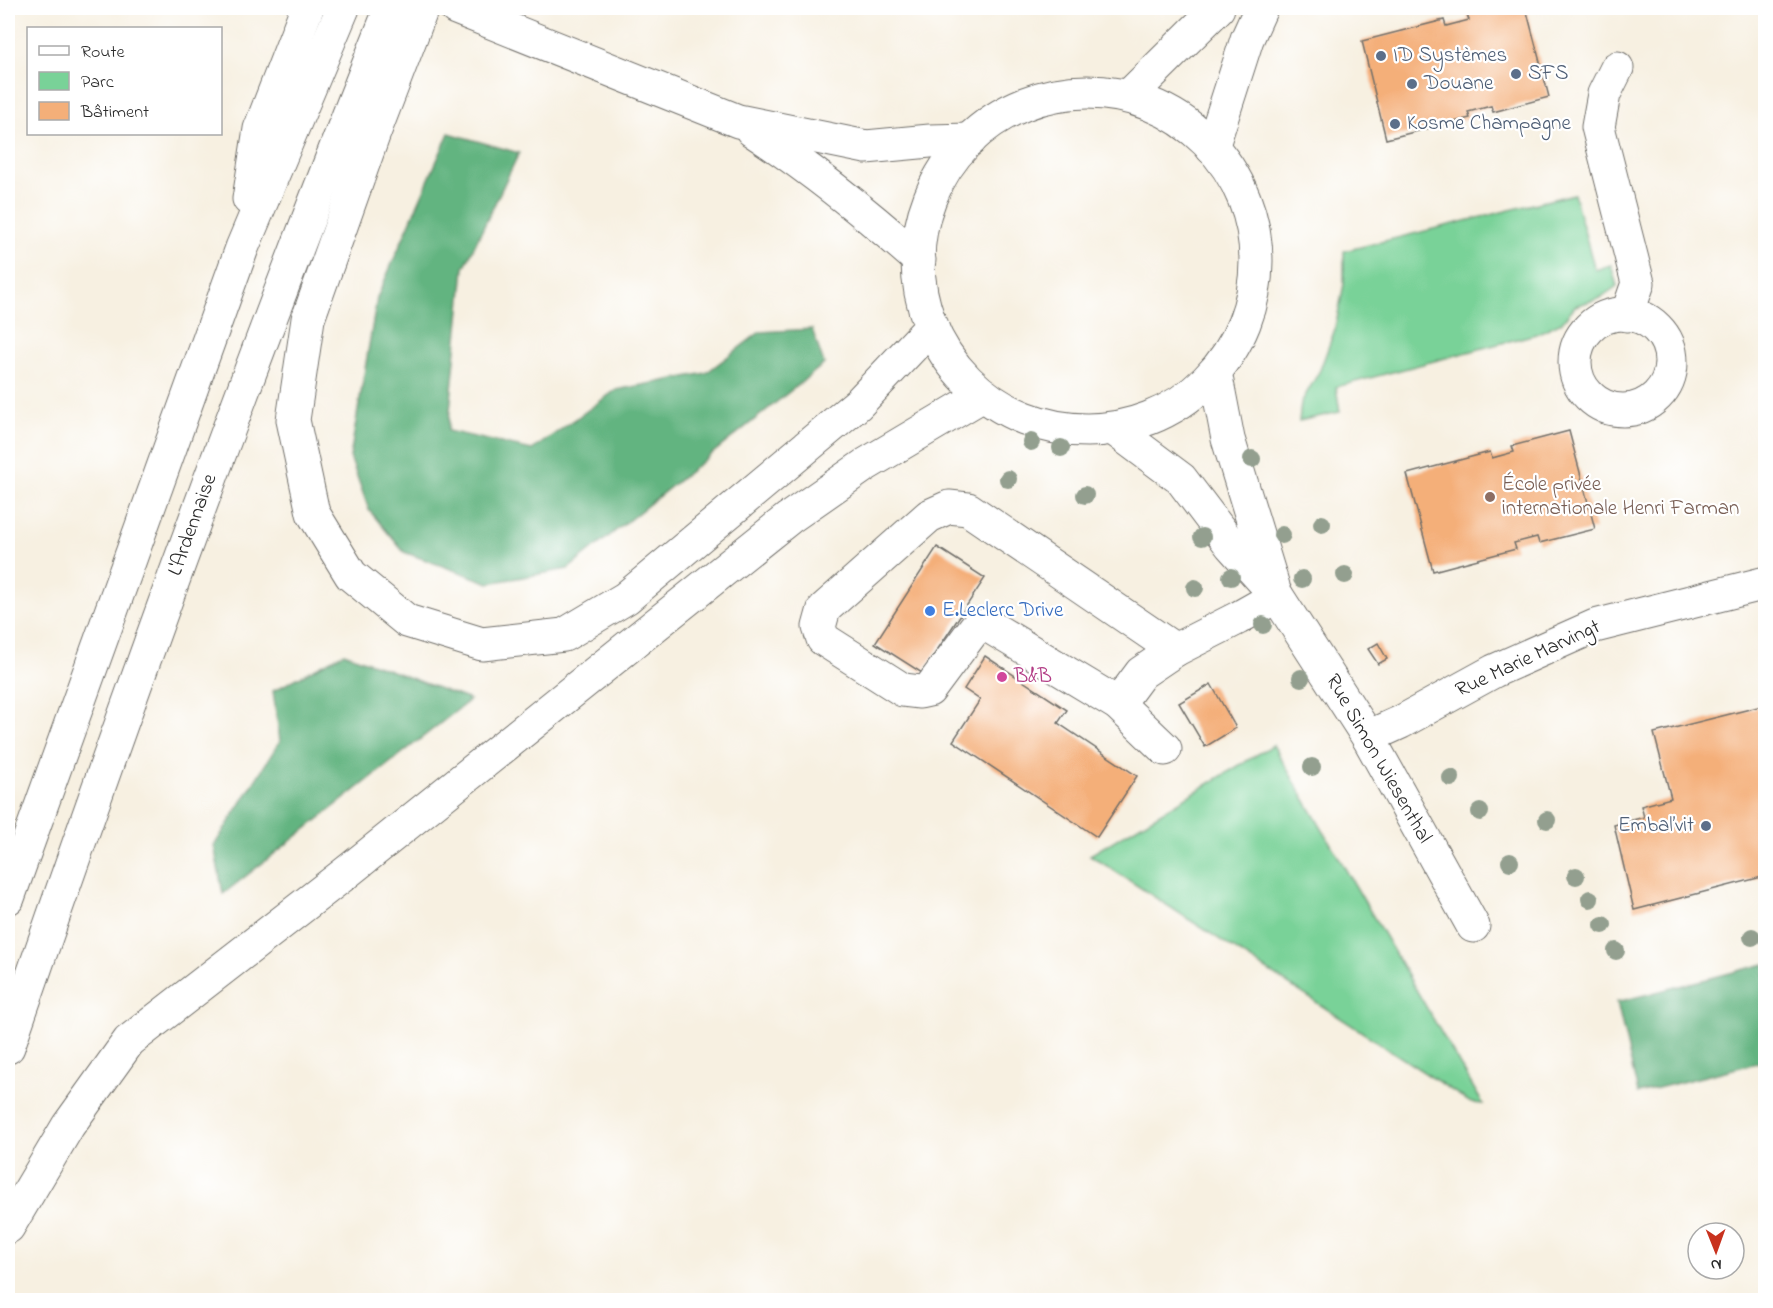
<svg xmlns="http://www.w3.org/2000/svg" width="1773" height="1308" font-family="'Indie Flower',sans-serif">
<rect width="100%" height="100%" fill="#fff"/>
<filter id="ink" filterUnits="userSpaceOnUse"><feTurbulence type="fractalNoise" baseFrequency=".0167" numOctaves="2"/><feDisplacementMap in="SourceGraphic" scale="12" xChannelSelector="R" yChannelSelector="G"/><feConvolveMatrix kernelMatrix="1 2 1 2 8 2 1 2 1" color-interpolation-filters="sRGB"/></filter>
<filter id="wash" filterUnits="userSpaceOnUse"><feTurbulence type="fractalNoise" baseFrequency=".008" numOctaves="4" result="noise"/><feDisplacementMap in="SourceGraphic" scale="24" xChannelSelector="R" yChannelSelector="G"/><feGaussianBlur stdDeviation="1.35" result="paint"/><feColorMatrix in="noise" values="0 0 0 0 0 0 0 0 0 0 0 0 0 0 0 0 0 1.4 0 .05"/><feComposite in="paint" operator="in"/></filter>
<g filter="url(#wash)">
<rect width="100%" height="100%" fill="#f7f0e1"/>
<g fill="#79d298" stroke="#527e62" stroke-width="1.5">
<polygon points="1574,194 1595,270 1611,265 1617,286 1600,298 1575,306 1562,322 1536,334 1336,387 1340,412 1299,421 1301,403 1320,370 1335,329 1344,284 1344,251"/>
<polygon points="1273,745 1483,1104 1471,1103 1090,855"/>
</g>
<g fill="#62b480" stroke="#467056" stroke-width="1.5">
<polygon points="449,133 519,153 464,268 448,431 532,450 616,390 706,373 760,332 812,329 824,364 568,569 489,583 404,552 369,510 350,457 377,298"/>
<polygon points="344,653 470,700 223,894 214,846 280,741 273,691"/>
<polygon points="1765,964 1765,1061 1638,1093 1617,1002"/>
</g>
<g id="blocks">
<g fill="#f4af79">
<polygon points="1495,8 1526,8 1549,97 1493,112 1491,106 1468,112 1470,118 1386,139 1362,41 1444,20 1446,26 1469,20 1467,15"/>
<polygon points="1569,431 1595,529 1539,543 1537,537 1514,543 1516,549 1433,571 1407,474 1490,452 1492,458 1514,452 1512,446"/>
<polygon points="937,547 985,578 922,673 875,643"/>
<polygon points="1378,643 1387,659 1378,664 1368,649"/>
<polygon points="985,656 1067,710 1058,723 1137,776 1097,837 953,741 980,700 964,689"/>
<polygon points="1211,684 1236,728 1205,747 1179,703"/>
<polygon points="1766,705 1766,876 1634,910 1614,825 1644,817 1641,806 1671,798 1654,733"/>
</g>
</g>
</g>
<g filter="url(#ink)">
<use href="#blocks" fill-opacity="0" stroke="#72706b" stroke-width="1.5"/>
<g fill="none" stroke-linecap="round" stroke-linejoin="round">
<defs>
<g id="minor">
<polyline points="456,8 738,121 866,147 930,141 970,140"/>
<polyline points="1617,68 1604,94 1598,127 1638,283 1627,315"/>
<circle cx="1087" cy="261" r="169"/>
<polyline points="1130,95 1218,8"/>
<path d="M752,130C813,170 865,212 919,260"/>
<polyline points="1212,148 1247,39 1261,8"/>
<circle cx="1623" cy="362" r="48"/>
<polyline points="1215,372 1228,439 1273,586"/>
<polyline points="1114,429 1181,479 1231,545 1277,596 1368,737 1473,926"/>
<polyline points="1118,704 1141,673 1175,650"/>
<polyline points="1368,737 1401,722 1494,671 1595,626 1766,583"/>
<polyline points="1165,749 1118,704 987,625 975,628 929,690 920,692 903,690 823,639 819,627 824,609 929,516 949,507 968,509 1175,650 1238,618 1277,596"/>
</g>
<g id="highway">
<polyline points="422,8 374,133 308,319 293,420 313,513 351,575 407,621 482,644 564,635 626,598 858,404 932,326"/>
<polyline points="249,199 260,129 307,8"/>
<polyline points="8,898 242,248 343,8"/>
<path d="M8,1047C128,698 254,351 391,8"/>
<polyline points="8,1227 68,1126 129,1041 347,872 789,518 865,465 983,395"/>
</g>
</defs>
<use href="#minor" stroke="#72706b" stroke-width="35"/>
<use href="#highway" stroke="#72706b" stroke-width="35"/>
<use href="#minor" stroke="#fff" stroke-width="33"/>
<use href="#highway" stroke="#fff" stroke-width="33"/>
</g>
<g fill="#939f8f">
<circle cx="1031" cy="442" r="9"/>
<circle cx="1061" cy="448" r="9"/>
<circle cx="1252" cy="459" r="9"/>
<circle cx="1008" cy="479" r="9"/>
<circle cx="1085" cy="495" r="9"/>
<circle cx="1322" cy="524" r="9"/>
<circle cx="1282" cy="535" r="9"/>
<circle cx="1202" cy="537" r="9"/>
<circle cx="1345" cy="575" r="9"/>
<circle cx="1231" cy="577" r="9"/>
<circle cx="1302" cy="579" r="9"/>
<circle cx="1195" cy="588" r="9"/>
<circle cx="1263" cy="625" r="9"/>
<circle cx="1301" cy="678" r="9"/>
<circle cx="1312" cy="767" r="9"/>
<circle cx="1451" cy="778" r="9"/>
<circle cx="1480" cy="812" r="9"/>
<circle cx="1547" cy="820" r="9"/>
<circle cx="1510" cy="862" r="9"/>
<circle cx="1576" cy="876" r="9"/>
<circle cx="1590" cy="899" r="9"/>
<circle cx="1603" cy="925" r="9"/>
<circle cx="1752" cy="937" r="9"/>
<circle cx="1616" cy="951" r="9"/>
</g>
</g>
<g fill="#5c6f8a" stroke="#fff" stroke-width="2">
<circle cx="1381" cy="56" r="6"/>
<circle cx="1516" cy="74" r="6"/>
<circle cx="1412" cy="84" r="6"/>
<circle cx="1395" cy="124" r="6"/>
<circle cx="1706" cy="826" r="6"/>
</g>
<circle fill="#8d6e63" stroke="#fff" stroke-width="2" cx="1490" cy="497" r="6"/>
<circle fill="#3f7fe0" stroke="#fff" stroke-width="2" cx="930" cy="611" r="6"/>
<circle fill="#d1479c" stroke="#fff" stroke-width="2" cx="1002" cy="677" r="6"/>
<g text-anchor="middle" dominant-baseline="central" stroke-width="4.5" stroke-linejoin="round" paint-order="stroke">
<g font-size="21" fill="#4e5e75" stroke="#fff" text-anchor="start">
<text x="1393" y="56">ID Systèmes</text>
<text x="1528" y="74">SFS</text>
<text x="1424" y="84">Douane</text>
<text x="1407" y="124">Kosme Champagne</text>
<text x="1694" y="826" text-anchor="end">Embal’vit</text>
</g>
<g font-size="21" fill="#785e54" stroke="#fff" text-anchor="start">
<text x="1502" y="485">École privée<tspan x="1502" dy="24">internationale Henri Farman</tspan></text>
</g>
<g font-size="21" fill="#2b2b2b" stroke="#fff">
<text transform="translate(193 525) rotate(-70)">L'Ardennaise</text>
<text transform="translate(1528 659) rotate(-25)">Rue Marie Marvingt</text>
<text transform="translate(1378 759) rotate(60)">Rue Simon Wiesenthal</text>
</g>
<g font-size="21" fill="#366cbe" stroke="#fff" text-anchor="start">
<text x="942" y="611">E.Leclerc Drive</text>
</g>
<g font-size="21" fill="#b23c85" stroke="#fff" text-anchor="start">
<text x="1014" y="677">B&amp;B</text>
</g>
</g>
<rect width="1773" height="1308" fill="none" stroke="#fff" stroke-width="30"/>
<rect x="27" y="27" width="195" height="108" fill="#ffffff" stroke="#aaaaaa" stroke-width="1.5"/>
<rect x="39" y="46" width="30" height="9" fill="#ffffff" stroke="#aaaaaa" stroke-width="1.5"/>
<text x="81" y="57" font-size="18" fill="#2b2b2b">Route</text>
<rect x="39" y="72" width="30" height="18" fill="#79d298" stroke="#aaaaaa" stroke-width="1.5"/>
<text x="81" y="87" font-size="18" fill="#2b2b2b">Parc</text>
<rect x="39" y="102" width="30" height="18" fill="#f4af79" stroke="#aaaaaa" stroke-width="1.5"/>
<text x="81" y="117" font-size="18" fill="#2b2b2b">Bâtiment</text>
<g transform="translate(1716 1251) rotate(179)"><circle r="28" fill="#ffffff" stroke="#aaaaaa" stroke-width="1.5"/>
<path d="M0-4.5L10 22L0 15L-10 22Z" fill="#c8321e"/>
<text y="-9" font-size="16" font-weight="bold" text-anchor="middle" fill="#2b2b2b">N</text>
</g>
</svg>
